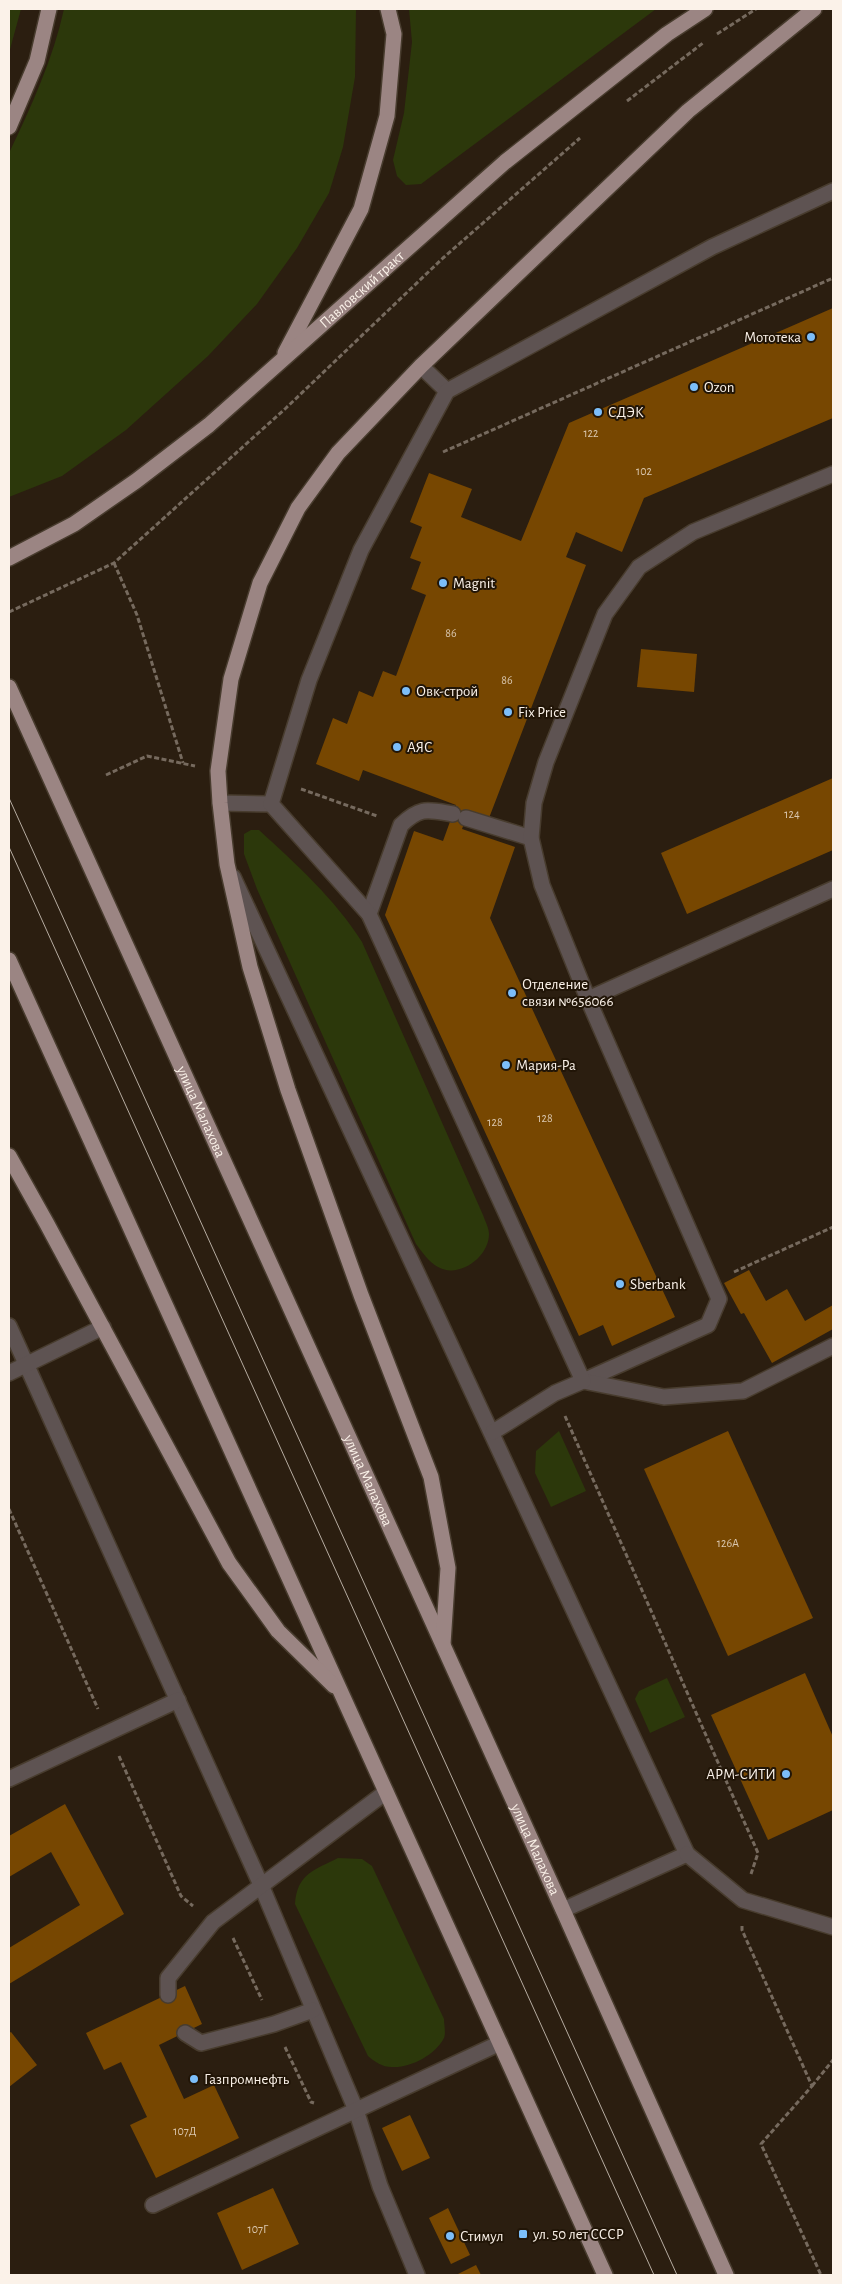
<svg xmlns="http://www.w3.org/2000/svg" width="842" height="2284" font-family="'Alegreya Sans',sans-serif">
<rect width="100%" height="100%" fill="#2b1e10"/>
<g fill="#2c380b">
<polygon points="9,9 21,9 9,53"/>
<path d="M64,9H356L355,77L343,147L329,193L297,248L257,304L208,356L126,430L62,476L9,497V153C31,107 53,59 64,9Z"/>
<polygon points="409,9 656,9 421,184 406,185 397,176 393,160 404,113 412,42"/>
<path d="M251,830H259C296,864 335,899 362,942L483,1215C485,1221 489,1228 489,1234C489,1257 459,1279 438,1267C429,1262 422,1252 416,1244L257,889L244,854V834Z"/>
<polygon points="559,1431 586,1491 551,1507 535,1473 536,1451"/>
<polygon points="667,1678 685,1717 650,1733 635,1699 639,1691"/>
<path d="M338,1858L362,1859L372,1866L444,2019C444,2024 446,2033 444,2038C435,2055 411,2068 392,2067C382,2067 375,2062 368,2056L295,1904C297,1874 314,1870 338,1858Z"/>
</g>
<g fill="#774701">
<polygon points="833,308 833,418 644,498 622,552 576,532 566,557 586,565 489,818 469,810 462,829 515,847 490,918 675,1317 612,1346 603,1325 579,1336 385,915 414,831 443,841 456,805 363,770 359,781 316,764 333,718 347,724 359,691 373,697 383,671 396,676 426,595 411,589 421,562 410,558 422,527 410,522 429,473 472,489 461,517 521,541 569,423"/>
<polygon points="641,649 697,654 694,692 637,687"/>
<polygon points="833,778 833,850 687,914 661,853"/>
<polygon points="749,1270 766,1301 787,1289 805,1321 833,1305 833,1329 772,1363 744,1313 741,1314 724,1283"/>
<polygon points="728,1431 813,1618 728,1656 644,1469"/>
<polygon points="805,1673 833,1737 833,1810 768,1840 711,1715"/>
<polygon points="65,1804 124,1914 9,1984 9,1948 80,1905 51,1852 9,1877 9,1836"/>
<polygon points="185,1986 202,2024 159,2045 184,2099 214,2085 239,2138 156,2178 130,2125 147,2117 121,2062 104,2070 86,2033"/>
<polygon points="11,2032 37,2065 9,2087 9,2033"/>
<polygon points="410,2115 430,2158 402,2171 382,2128"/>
<polygon points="273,2188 299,2244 242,2270 217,2213"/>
<polygon points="448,2208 470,2255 451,2264 429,2218"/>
<polygon points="476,2265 481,2275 456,2275"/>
</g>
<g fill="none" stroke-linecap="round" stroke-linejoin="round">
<defs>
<g id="service">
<polyline points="421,366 447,391"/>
<polyline points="220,803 271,804"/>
<polyline points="466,818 531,838"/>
<polyline points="233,877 687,1854 563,1910"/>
<path d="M369,914L401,825C421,806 428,810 453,814"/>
<polyline points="588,999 833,889"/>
<polyline points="9,1326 261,1885 356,2110 380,2186 417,2275"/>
<polyline points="583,1381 708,1325 719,1299 588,999 542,885 531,838 534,803 546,762 605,614 639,567 693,532 833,474"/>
<polyline points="583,1381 664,1397 743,1391 833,1346"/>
<polyline points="493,1432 555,1393 583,1381 369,914 271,804 309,680 361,550 447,391 712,247 833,191"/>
<polyline points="9,1779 178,1700"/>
<polyline points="687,1854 743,1900 833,1927"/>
<polyline points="168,1995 168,1978 213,1922 386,1792"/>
<polyline points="185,2033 201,2043 274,2024 313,2010"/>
<polyline points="153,2205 500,2043"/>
</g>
<polyline id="minor" points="9,1373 103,1327"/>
<g id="primary">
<polyline points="9,127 37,61 49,9"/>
<polyline points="285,353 361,209 387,116 394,34 388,9"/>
<path id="s1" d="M9,558L74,524L136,481L209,425L505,162L667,34L705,9"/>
<path id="s2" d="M9,687L563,1910L726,2275"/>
<polyline points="9,960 605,2275"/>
<polyline points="9,1156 47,1224 229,1563 278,1631 334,1686"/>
<polyline points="443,1644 448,1568 431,1477 361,1295 288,1090 250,967 227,864 220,803 218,771 231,679 260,583 298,508 338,453 421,366 688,111 814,9"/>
</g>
</defs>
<use href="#service" stroke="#483c2e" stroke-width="18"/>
<use href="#minor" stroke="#483c2e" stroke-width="18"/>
<use href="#primary" stroke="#483c2e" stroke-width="18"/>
<g stroke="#766a5e" stroke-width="3" stroke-dasharray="5 2.5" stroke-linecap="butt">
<polyline points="717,34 756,9"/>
<polyline points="627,101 703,43"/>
<polyline points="443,452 833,278"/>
<polyline points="114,563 137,615 183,763"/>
<polyline points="9,612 114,563 286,408 443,258 580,138"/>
<polyline points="106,775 147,756 195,766"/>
<polyline points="301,789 377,816"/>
<polyline points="734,1272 833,1227"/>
<polyline points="565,1416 758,1853 751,1874"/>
<polyline points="9,1509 98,1709"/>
<polyline points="119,1756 181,1896 193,1906"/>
<polyline points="742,1926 742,1930 812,2086 761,2144 821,2275"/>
<polyline points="233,1938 262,2000"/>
<polyline points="285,2047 311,2102 314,2103"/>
<polyline points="812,2086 833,2060"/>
</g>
<use href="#service" stroke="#5e5352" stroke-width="15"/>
<use href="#minor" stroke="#5e5352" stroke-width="15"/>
<use href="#primary" stroke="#9b8583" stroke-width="15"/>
<g stroke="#b6aca1" stroke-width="1">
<polyline points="9,798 677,2275"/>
<polyline points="9,847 654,2275"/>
</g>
</g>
<g fill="#7cbef9" stroke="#211507" stroke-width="2">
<circle cx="811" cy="337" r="5"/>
<circle cx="694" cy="387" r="5"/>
<circle cx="598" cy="412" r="5"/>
<circle cx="443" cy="583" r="5"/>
<circle cx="406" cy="691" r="5"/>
<circle cx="508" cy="712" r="5"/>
<circle cx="397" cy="747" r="5"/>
<circle cx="512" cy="993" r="5"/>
<circle cx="506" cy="1065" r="5"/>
<circle cx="620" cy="1284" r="5"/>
<circle cx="786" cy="1774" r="5"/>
<circle cx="194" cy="2079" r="5"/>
<rect x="518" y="2229" width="10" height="10" rx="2.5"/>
<circle cx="450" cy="2236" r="5"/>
</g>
<g text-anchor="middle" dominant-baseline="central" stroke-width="4" stroke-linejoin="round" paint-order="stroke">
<g font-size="12" fill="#dac7af">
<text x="591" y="433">122</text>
<text x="644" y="471">102</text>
<text x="451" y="633">86</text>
<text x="507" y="680">86</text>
<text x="792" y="814">124</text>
<text x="545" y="1118">128</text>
<text x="495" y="1122">128</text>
<text x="728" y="1543">126А</text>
<text x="185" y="2131">107Д</text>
<text x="258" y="2229">107Г</text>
</g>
<g font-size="15" fill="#fbf2e9" stroke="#211507">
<text stroke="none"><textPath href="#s1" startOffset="445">Павловский тракт</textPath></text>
<text stroke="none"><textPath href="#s2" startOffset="466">улица Малахова</textPath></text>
<text stroke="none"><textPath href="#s2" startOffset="871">улица Малахова</textPath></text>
<text stroke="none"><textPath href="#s2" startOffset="1276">улица Малахова</textPath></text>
</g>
<g font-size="15" fill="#fbf2e9" stroke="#211507" text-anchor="start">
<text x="801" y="337" text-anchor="end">Мототека</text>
<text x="704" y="387">Ozon</text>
<text x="608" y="412">СДЭК</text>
<text x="453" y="583">Magnit</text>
<text x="416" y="691">Овк-строй</text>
<text x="518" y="712">Fix Price</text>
<text x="407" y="747">АЯС</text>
<text x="522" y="984">Отделение<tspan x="522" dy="17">связи №656066</tspan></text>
<text x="516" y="1065">Мария-Ра</text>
<text x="630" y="1284">Sberbank</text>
<text x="776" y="1774" text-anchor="end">АРМ-СИТИ</text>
<text x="204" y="2079">Газпромнефть</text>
<text x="533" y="2234">ул. 50 лет СССР</text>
<text x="460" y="2236">Стимул</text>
</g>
</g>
<rect width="842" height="2284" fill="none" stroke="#fbf2e9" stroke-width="20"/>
</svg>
